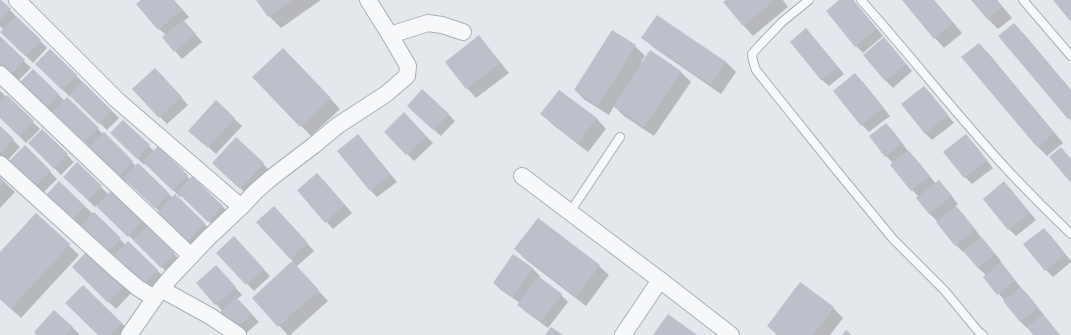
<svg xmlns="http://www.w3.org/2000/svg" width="1071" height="335" font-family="Signika,sans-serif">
<rect width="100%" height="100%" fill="#e4e7ec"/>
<g fill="#0003">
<polygon points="0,0 47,48 33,63 2,32 4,30 0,26"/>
<polygon points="143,0 174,0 189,17 184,21 202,42 182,59 163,37 166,35 159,29"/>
<polygon points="257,0 321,0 281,28 269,16"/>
<polygon points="727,0 783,0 788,7 753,36 744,26 724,2"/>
<polygon points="840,0 853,0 883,36 863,53 856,46"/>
<polygon points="903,0 934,0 962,33 944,48 935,38"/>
<polygon points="973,0 997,0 1012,18 998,29 988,19"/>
<polygon points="657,16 726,62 736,72 721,94 653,47 643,37"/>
<polygon points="1014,24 1024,34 1071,90 1071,121 1069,118"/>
<polygon points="806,30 813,37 844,74 829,86 822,80 791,42"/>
<polygon points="478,37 488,47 509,73 476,98 467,88"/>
<polygon points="0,38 31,68 18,81 0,64"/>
<polygon points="884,39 891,46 912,71 893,88 886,81"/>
<polygon points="979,44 989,54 1063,143 1047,156 1037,146"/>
<polygon points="635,46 645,56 641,62 643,63 650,52 681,72 691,82 654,136 624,116 614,106 609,115 585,100 575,90"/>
<polygon points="50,50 119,118 107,130 71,96 70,97 37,64"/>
<polygon points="293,59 340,109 311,136 254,77"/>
<polygon points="33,70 65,101 67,99 136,166 138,164 173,198 175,196 212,231 194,249 158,213 160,212 127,181 126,182 55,113 53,114 21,83"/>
<polygon points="162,76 188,105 167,124 133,89"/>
<polygon points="862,81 890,116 869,132 862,125 834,91"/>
<polygon points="924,87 931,94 954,123 932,140 925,133"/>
<polygon points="0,91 40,129 26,143 0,117"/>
<polygon points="560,91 597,119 606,129 588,152 552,124 542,114"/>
<polygon points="216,102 242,126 216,154 197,137"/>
<polygon points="415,113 448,114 455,121 441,136"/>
<polygon points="404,114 433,143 414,161 385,132"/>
<polygon points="123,121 154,151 158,148 190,179 192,177 230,214 216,228 182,196 180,197 146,163 144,165 112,133"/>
<polygon points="886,124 893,131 908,151 915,158 936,184 946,189 958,204 955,206 963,214 981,237 988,245 1001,261 1000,263 1008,271 1021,288 1028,295 1044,315 1043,316 1060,335 1034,335 1028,328 1027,328 1020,321 1005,301 984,277 986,275 978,268 964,250 963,252 956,245 938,222 930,214 918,198 919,197 912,190 891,165 893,163 886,156"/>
<polygon points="0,127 20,147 7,161 0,155"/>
<polygon points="42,131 74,162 61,175 30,143"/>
<polygon points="365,143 397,182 377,197 370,190"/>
<polygon points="973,143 993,168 972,184 965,177 945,152"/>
<polygon points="25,146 57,179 43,193 10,162"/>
<polygon points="77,164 109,195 112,191 150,228 149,229 181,261 169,274 97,205 95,207 64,177"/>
<polygon points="263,164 270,171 248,195 220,170"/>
<polygon points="0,178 15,192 0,208"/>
<polygon points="324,181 352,213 333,229 298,190"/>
<polygon points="59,182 126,245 128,242 164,277 152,290 117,256 113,260 47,195"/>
<polygon points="1004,182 1011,190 1036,220 1016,236 1009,229 984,199"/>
<polygon points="36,214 79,255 21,318 0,299 0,253"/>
<polygon points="281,214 314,251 296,267 328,301 290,335 288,335 253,298 293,261 257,222"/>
<polygon points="1044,229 1051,236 1071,261 1071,262 1053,277 1046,270"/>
<polygon points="241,245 270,276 254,291 217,253"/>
<polygon points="515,249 599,266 609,275 586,306 525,259"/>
<polygon points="88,252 131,293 116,309 73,267"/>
<polygon points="513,255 533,269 540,276 538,278 561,295 568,302 548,328 526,312 519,305 520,303 501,290 494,283"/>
<polygon points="223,274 242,295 237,299 259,322 244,335 197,283"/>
<polygon points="83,286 132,333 130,335 100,335"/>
<polygon points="833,308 843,318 830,335 777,335 768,326"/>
<polygon points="72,327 79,334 79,335 38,335"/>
</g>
<g fill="#bbc0ca">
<polygon points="0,0 1,0 11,9 0,21"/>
<polygon points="141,0 174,0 182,10 158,30 136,4"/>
<polygon points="256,0 292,0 268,17"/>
<polygon points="726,0 775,0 743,26 723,2"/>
<polygon points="839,0 853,0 877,29 855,47 826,11"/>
<polygon points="902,0 934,0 953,23 934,39"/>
<polygon points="971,0 996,0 1002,7 988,20"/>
<polygon points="1053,0 1071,0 1071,22"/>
<polygon points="657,15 726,62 711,85 641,38"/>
<polygon points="16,16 41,40 25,56 0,32"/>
<polygon points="183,20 196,34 174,52 162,37"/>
<polygon points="1014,23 1071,91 1071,117 1068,119 998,36"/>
<polygon points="806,28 838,67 821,80 790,42"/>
<polygon points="612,30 636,45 598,106 574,90"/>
<polygon points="479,35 500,63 466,89 445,62"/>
<polygon points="0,36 25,60 11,75 0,65"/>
<polygon points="884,37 906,64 885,81 863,55"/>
<polygon points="979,43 1054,133 1037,147 961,57"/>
<polygon points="283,48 331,98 300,127 252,77"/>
<polygon points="50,49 77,75 62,90 35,64"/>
<polygon points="650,50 681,71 644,127 613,106"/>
<polygon points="155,68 182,97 159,118 132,89"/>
<polygon points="33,69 59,94 46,108 19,83"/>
<polygon points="855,73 884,108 861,126 833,91"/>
<polygon points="83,82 112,111 99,124 69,95"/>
<polygon points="924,86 948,115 925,134 901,104"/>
<polygon points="422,89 449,114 433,130 407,106"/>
<polygon points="559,90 597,118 578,143 540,114"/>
<polygon points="7,95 34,121 19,136 0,118 0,103"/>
<polygon points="67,97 99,128 84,142 53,112"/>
<polygon points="216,100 235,118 208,148 188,131"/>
<polygon points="404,112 426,136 406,155 384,132"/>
<polygon points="123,120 150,145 137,159 110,133"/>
<polygon points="886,123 902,143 885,157 869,136"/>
<polygon points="0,126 14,139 0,153"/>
<polygon points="42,129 68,154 54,169 28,143"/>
<polygon points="104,132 133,161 119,176 89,147"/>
<polygon points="358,134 390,175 370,191 337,151"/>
<polygon points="966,134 987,160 964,178 943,152"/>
<polygon points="236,137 264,163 240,189 212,163"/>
<polygon points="25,145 51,171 35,187 8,162"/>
<polygon points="158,146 188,175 173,191 143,162"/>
<polygon points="1061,147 1071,159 1071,183 1049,157"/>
<polygon points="908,150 930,176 911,191 890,165"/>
<polygon points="77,162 102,186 88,200 63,177"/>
<polygon points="138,163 169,193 155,208 123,178"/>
<polygon points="317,173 345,205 325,223 297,190"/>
<polygon points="192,176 223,206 208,222 177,192"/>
<polygon points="0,177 5,182 0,187"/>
<polygon points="939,180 952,196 929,214 916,198"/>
<polygon points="59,181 85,206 72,220 46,195"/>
<polygon points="1004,181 1030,213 1008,230 983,199"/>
<polygon points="112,190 144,220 128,237 96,206"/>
<polygon points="175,194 205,223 186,242 157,213"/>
<polygon points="274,206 308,243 290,259 256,222"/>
<polygon points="956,206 975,229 955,246 936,222"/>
<polygon points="94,212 121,238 106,254 79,228"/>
<polygon points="36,213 70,244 11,309 0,299 0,252"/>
<polygon points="538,218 600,265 576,297 514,249"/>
<polygon points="147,226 175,253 161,268 133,240"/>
<polygon points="1044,228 1065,255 1045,271 1023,244"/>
<polygon points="234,236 264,269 246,285 216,253"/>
<polygon points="981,237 995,254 978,268 963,251"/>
<polygon points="128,241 158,270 144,284 114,255"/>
<polygon points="88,250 125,285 108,303 72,267"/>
<polygon points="513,254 533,268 513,297 493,283"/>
<polygon points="292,261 319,290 278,327 252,298"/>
<polygon points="1001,262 1015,280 997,295 983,277"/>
<polygon points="216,265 236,287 215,305 196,283"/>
<polygon points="538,276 562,294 541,322 517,305"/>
<polygon points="800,282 834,307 813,335 779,335 767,326"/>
<polygon points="83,285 122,323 111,335 98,335 65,303"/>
<polygon points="1021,287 1038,307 1020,322 1003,301"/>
<polygon points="236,297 252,314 234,331 218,314"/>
<polygon points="54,310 73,327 66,335 37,335 34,332"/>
<polygon points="668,314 697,335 653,335"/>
<polygon points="1043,314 1060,335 1033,335 1027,327"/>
<polygon points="551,327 563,335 545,335"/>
<polygon points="846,330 852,335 842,335"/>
</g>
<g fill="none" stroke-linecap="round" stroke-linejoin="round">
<defs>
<g id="lane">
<polyline points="809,0 782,22 759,46 752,54 753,61 756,70 837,171 893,239 945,291 978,331 983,335"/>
<path d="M861,0C913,58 961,121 1015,178C1033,197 1052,216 1071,234"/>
<polyline points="1023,0 1071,56"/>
<polyline points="570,212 620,137"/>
</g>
<g id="street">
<polyline points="17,0 117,100 241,207"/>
<polyline points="390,35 428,23 442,25 463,32"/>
<polyline points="0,74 191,256"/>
<polyline points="0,164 119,272 138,288 154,298"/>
<polyline points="522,176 660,280 731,335"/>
<polyline points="161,289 171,277 207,239 241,207 256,191 271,178 313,146 337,126 386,94 407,76 408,66 390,35 368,0"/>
<polyline points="129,335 161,289 210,316 238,335"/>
<polyline points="623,335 660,280"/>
</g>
</defs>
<use href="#lane" stroke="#a9aeb7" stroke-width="10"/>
<use href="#street" stroke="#a9aeb7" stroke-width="18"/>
<use href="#lane" stroke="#f7f8fa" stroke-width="8"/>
<use href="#street" stroke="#f7f8fa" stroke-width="16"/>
</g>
</svg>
